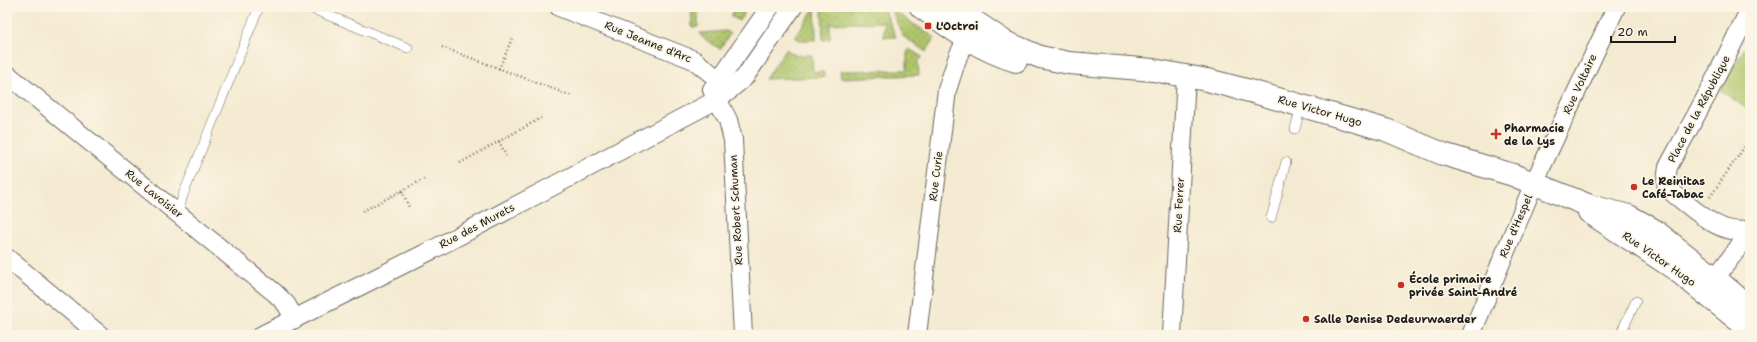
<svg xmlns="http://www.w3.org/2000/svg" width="1757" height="342" font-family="'Shantell Sans',sans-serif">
<defs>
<pattern id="grass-dots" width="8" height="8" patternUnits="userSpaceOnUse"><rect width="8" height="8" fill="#aec56b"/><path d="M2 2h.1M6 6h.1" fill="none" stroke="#95a95c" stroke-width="1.8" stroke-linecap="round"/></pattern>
</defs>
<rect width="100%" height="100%" fill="#fcf5e5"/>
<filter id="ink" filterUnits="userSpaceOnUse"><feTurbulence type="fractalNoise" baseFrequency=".025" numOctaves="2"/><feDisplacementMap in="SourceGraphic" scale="8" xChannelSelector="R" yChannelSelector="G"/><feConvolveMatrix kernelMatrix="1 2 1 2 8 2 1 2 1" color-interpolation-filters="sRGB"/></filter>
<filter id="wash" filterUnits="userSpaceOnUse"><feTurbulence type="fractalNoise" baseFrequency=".012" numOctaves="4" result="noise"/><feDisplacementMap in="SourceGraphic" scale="16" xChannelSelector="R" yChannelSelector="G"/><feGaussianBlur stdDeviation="0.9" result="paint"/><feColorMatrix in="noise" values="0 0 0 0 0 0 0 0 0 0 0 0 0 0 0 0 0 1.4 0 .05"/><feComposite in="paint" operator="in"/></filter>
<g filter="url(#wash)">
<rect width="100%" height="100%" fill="#f4ead1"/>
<g fill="url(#grass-dots)" stroke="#657044">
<polygon points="691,7 698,7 698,27 692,27"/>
<polygon points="735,7 748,7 739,21 731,16"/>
<polygon points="815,7 816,40 800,40 795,37"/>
<polygon points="822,7 883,7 896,37 884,37 884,22 830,24 830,39 823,40"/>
<polygon points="891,9 935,38 926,52 903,36"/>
<polygon points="726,31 730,34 720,49 702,37 700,33"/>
<polygon points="786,49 795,55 812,55 813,72 824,72 824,77 766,79"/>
<polygon points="909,49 922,57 918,62 919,75 841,78 840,71 907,70 907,53"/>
</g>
<polygon fill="#aec56b" stroke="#657044" points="1750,39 1750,111 1720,90"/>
</g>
<g filter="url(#ink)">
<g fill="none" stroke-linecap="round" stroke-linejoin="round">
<defs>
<g id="service">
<polyline points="308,7 408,48"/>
<polyline points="1295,129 1301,106"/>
<polyline points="178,214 183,195 259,7"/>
<polyline points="1271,218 1286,162"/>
<polyline points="1620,335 1636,301"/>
</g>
<g id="minor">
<polyline points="559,7 694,60 714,76 728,92"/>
<path d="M1750,9L1707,95L1668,167L1666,181L1667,188L1674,194C1695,210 1722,238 1750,229"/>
<polyline points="7,74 275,293 286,304 295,319"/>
<polyline points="712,89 728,120 733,140 743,335"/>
<polyline points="712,90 770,7"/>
<polyline points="7,258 100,335"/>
<polyline points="1707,289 1750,232"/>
<polyline points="262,335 432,250 718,99 744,78 793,7"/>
<polyline points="917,335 947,90 958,56 973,27"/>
<polyline points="1172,335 1186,76"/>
<polyline points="1471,335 1534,183 1616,7"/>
</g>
<g id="secondary">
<path d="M921,7C950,28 981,51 1016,61"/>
<polyline points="953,7 1005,42 1040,57 1069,63 1153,70 1207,80 1250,91 1386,130 1443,154 1513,175 1590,206 1629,216 1654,230 1715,278 1750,308"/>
<polyline points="1589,212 1675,269 1750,330"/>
</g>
</defs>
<use href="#service" stroke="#68645b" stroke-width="10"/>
<use href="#minor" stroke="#68645b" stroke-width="20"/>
<use href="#secondary" stroke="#68645b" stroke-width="24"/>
<g stroke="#68645b" stroke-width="2.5" stroke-dasharray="1 3" stroke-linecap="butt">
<polyline points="521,12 523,7"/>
<polyline points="442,47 572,96"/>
<polyline points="499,69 513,36"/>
<polyline points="499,141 506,156"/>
<polyline points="460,163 541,118"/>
<polyline points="402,191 409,207"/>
<polyline points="1710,197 1750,139"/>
<polyline points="363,211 426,178"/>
</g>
<use href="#service" stroke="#fff" stroke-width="9"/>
<use href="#minor" stroke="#fff" stroke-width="18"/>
<use href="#secondary" stroke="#fff" stroke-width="22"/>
</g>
</g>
<g fill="#c8321e" stroke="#fcf5e5" stroke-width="1.5">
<rect x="924" y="22" width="8" height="8" rx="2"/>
<path d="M1494 128h4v4h4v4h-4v4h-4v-4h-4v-4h4z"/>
<circle cx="1634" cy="187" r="4"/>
<circle cx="1401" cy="285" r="4"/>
<circle cx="1306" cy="319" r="4"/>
</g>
<g text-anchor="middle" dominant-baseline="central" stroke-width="3.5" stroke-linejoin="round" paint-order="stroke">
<g font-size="11" font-weight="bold" fill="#1c1c1c" stroke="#fcf5e5" text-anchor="start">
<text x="936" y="26">L'Octroi</text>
<text x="1504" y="128">Pharmacie<tspan x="1504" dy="13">de la Lys</tspan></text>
<text x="1642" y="181">Le Reinitas<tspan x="1642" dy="13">Café-Tabac</tspan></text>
<text x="1409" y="279">École primaire<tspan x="1409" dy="13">privée Saint-André</tspan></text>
<text x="1314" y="319">Salle Denise Dedeurwaerder</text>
</g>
<g font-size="11" fill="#1c1c1c" stroke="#fcf5e5">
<text transform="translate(648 42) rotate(22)">Rue Jeanne d'Arc</text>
<text transform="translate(1580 84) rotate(-65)">Rue Voltaire</text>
<text transform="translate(1699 109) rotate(-62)">Place de la République</text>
<text transform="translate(1320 111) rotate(16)">Rue Victor Hugo</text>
<text transform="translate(936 176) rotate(-83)">Rue Curie</text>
<text transform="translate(154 194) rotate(39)">Rue Lavoisier</text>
<text transform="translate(1179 205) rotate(-87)">Rue Ferrer</text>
<text transform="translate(736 210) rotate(-93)">Rue Robert Schuman</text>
<text transform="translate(477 226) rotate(-28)">Rue des Murets</text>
<text transform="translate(1516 226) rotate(-67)">Rue d'Hespel</text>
<text transform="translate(1659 259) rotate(35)">Rue Victor Hugo</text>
</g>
</g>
<rect width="1757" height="342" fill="none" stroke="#fcf5e5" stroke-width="24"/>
<path d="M1611 36v6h64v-6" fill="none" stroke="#1c1c1c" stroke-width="2"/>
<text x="1617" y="36" font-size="12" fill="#1c1c1c" stroke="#fcf5e5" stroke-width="3" paint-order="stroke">20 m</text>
</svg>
